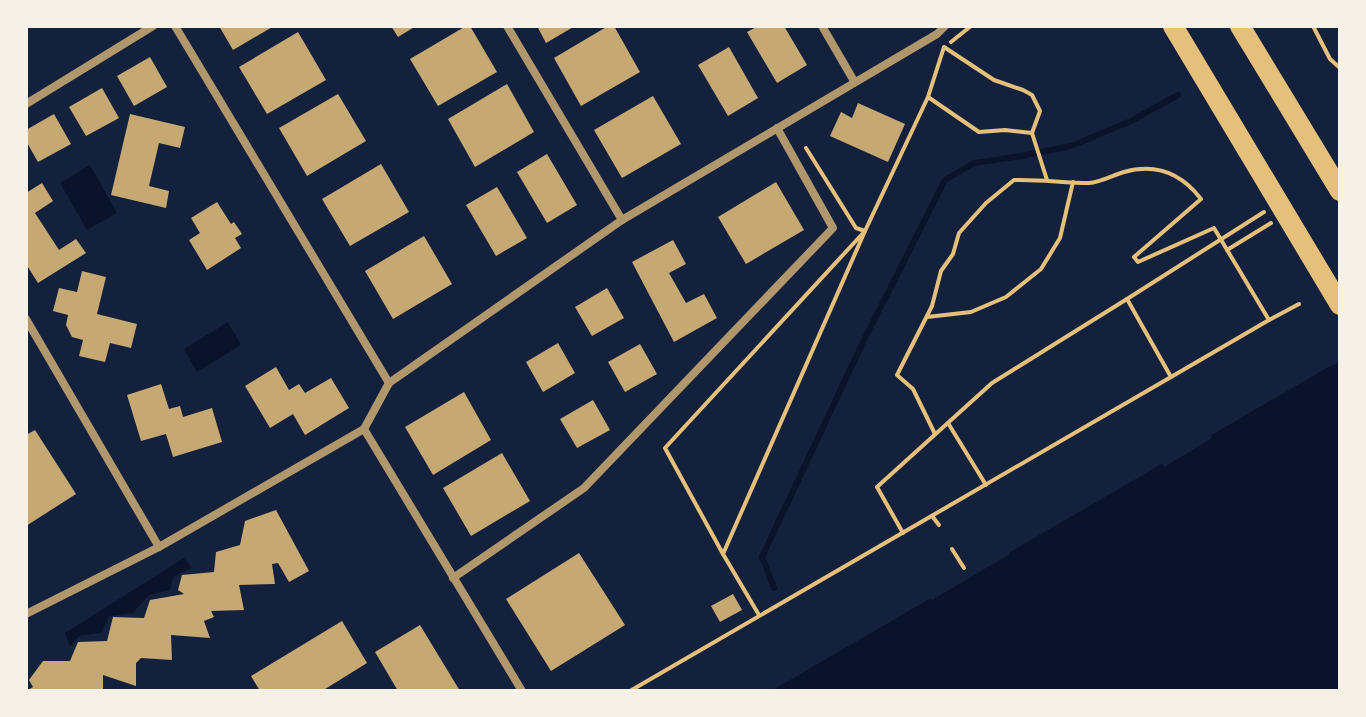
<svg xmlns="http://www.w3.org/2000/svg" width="1366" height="717" font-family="'PT Serif',serif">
<rect width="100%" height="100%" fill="#14213d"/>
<g fill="#0b132b">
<polygon points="90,165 117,213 87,230 60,183"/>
<polygon points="228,322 241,345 197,372 184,349"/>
<polygon points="1340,362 1340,691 771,691 1325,369"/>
<polygon points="184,558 192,568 173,577 170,590 149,595 133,613 109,616 101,633 79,636 70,647 65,633"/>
</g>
<g fill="#14213d">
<polygon points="1209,432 1212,438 1164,467 1160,460"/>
<polygon points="1007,549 1010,554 932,600 929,595"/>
</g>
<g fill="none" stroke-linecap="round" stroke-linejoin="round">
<polyline stroke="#0b132b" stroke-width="6" points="774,588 762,557 864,340 945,180 974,163 1021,156 1071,146 1131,121 1178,95"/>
</g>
<g fill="#c6a872">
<polygon points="219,26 274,26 233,50"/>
<polygon points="391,26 416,26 398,37"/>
<polygon points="466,26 470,26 497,72 438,106 410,59"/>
<polygon points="537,26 575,26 546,43"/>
<polygon points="608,26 614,26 640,72 581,106 554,58"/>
<polygon points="758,26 784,26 807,65 777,83 747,32"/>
<polygon points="298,32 326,80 267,114 239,67"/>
<polygon points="729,47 758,98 728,116 698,65"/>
<polygon points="150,57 167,87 134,106 117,76"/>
<polygon points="507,84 534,132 475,167 448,119"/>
<polygon points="102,88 119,118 86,136 69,107"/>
<polygon points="338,94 366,141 307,176 279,128"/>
<polygon points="653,96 681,144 622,178 594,130"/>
<polygon points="858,103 905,124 888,162 830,136 841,112 852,118"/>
<polygon points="54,114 71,144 38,162 26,141 26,130"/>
<polygon points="130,114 185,127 180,148 159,143 149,186 169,191 166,208 111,195"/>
<polygon points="547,154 577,205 547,223 517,172"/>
<polygon points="381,164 409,212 350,246 322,199"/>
<polygon points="776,182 804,230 746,264 718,217"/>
<polygon points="42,183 53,201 35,213 59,250 76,239 86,253 38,283 26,264 26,193"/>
<polygon points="497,187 527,238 496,256 466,205"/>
<polygon points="217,202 231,224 234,222 242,234 235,238 241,248 207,270 189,240 200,233 191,218"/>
<polygon points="424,236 452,284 393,319 365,271"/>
<polygon points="673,240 686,264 669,273 686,303 704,294 717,318 674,342 632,262"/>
<polygon points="82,271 106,277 97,314 137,324 131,348 110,343 105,362 79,356 83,340 72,337 66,325 68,315 53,311 59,288 77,292"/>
<polygon points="607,288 624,318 592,336 575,307"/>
<polygon points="558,343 575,373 543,392 526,362"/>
<polygon points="640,344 657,374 625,392 608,362"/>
<polygon points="276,367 289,390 299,384 305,393 331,378 349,408 305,435 293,414 270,428 245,386"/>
<polygon points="161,384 169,409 180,406 183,417 212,408 222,442 173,457 166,434 141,441 127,395"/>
<polygon points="464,392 491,440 433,475 405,427"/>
<polygon points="593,400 610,430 577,448 560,419"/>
<polygon points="35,430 76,494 26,526 26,435"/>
<polygon points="502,453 530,501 471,536 443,488"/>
<polygon points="276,510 309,571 289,582 278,563 272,564 275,584 239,585 244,610 211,611 214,617 204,621 210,638 171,635 172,660 141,658 136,663 136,686 103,675 103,691 26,691 33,687 29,680 43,661 70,661 78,642 107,641 113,617 144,618 150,600 184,594 178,590 182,575 214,572 216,552 240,545 245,521"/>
<polygon points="579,553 625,625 551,671 506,599"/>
<polygon points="733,594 742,610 720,622 711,606"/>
<polygon points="342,621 367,663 322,691 260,691 251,676"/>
<polygon points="420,625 460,691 398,691 375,652"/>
</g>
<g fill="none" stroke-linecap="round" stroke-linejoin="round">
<g stroke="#e5c07b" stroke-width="4">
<polyline points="1313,26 1330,59 1340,68"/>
<polyline points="951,42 971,26"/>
<polyline points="1032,133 1047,180"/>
<polyline points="1227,250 1271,223"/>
<polyline points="927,317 971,312 1006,297 1041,269 1060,238 1073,182"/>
<polyline points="1269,320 1299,304"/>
<polyline points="948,423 986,485"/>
<path d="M935,434L913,389L897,375L932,306L941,271L953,254L959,233L986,203L1014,180C1039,179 1064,183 1089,183C1101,182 1113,175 1124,172C1156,163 1181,173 1201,199L1134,257L1138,262L1214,228L1269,320L1171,377"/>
<polyline points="932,516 939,525"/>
<polyline points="903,533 877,487 992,383 1127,299"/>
<polyline points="952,549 964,568"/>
<polyline points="723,554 865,231 928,97 944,47 994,80 1023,90 1032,95 1040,111 1032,133 1005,130 979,132 928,97"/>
<polyline points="759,615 723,554 665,448 865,231 856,228 806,148"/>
<polyline points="630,691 1171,377 1127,299 1264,212"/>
</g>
<g stroke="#b1986c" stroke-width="8">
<polyline points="175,26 389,383"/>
<polyline points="507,26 622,220"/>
<polyline points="822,26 854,81"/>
<polyline points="26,104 153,26"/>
<polyline points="26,319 159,547"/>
<polyline points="364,429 522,691"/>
<polyline points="453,578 584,488 833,228 777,128"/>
<polyline points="26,614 159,547 364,429 389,383 622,220 937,34 945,26"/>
</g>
<g stroke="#e5c07b" stroke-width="20">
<polyline points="1173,26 1340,305"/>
<polyline points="1240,26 1340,191"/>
</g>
</g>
<rect width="1366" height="717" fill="none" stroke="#f6f1e7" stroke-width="56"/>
</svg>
